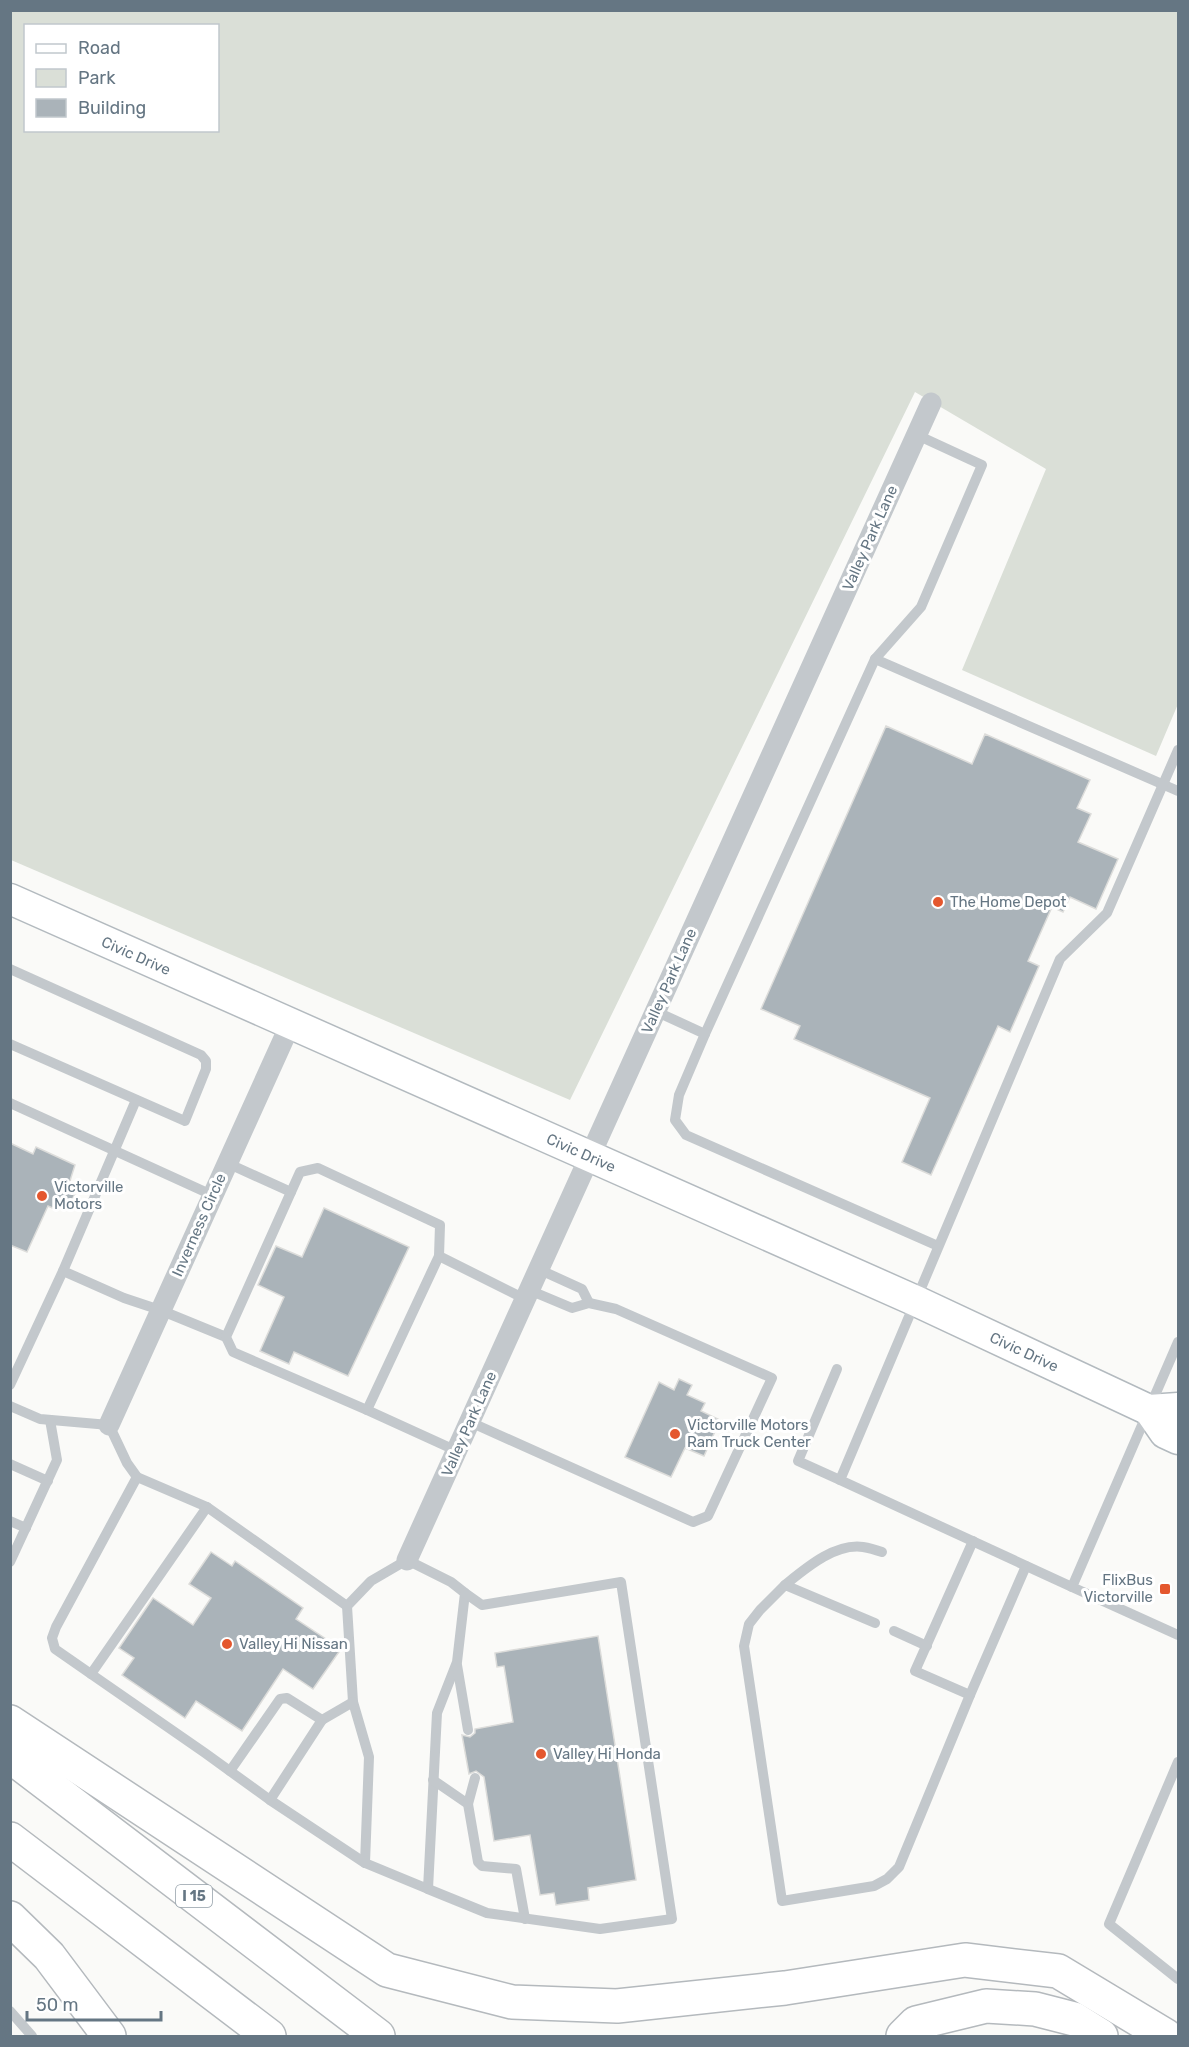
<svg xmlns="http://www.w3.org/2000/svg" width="1189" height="2047" font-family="Rubik,sans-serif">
<rect width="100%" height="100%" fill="#fafaf8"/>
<path fill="#dadfd7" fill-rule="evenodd" d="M11,11H1178V704L1156,756L962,670L1046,469L915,392L570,1100L11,860ZM26,26H218V130H26Z"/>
<g fill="#aab3b9" stroke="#dcdcda" stroke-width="1.5">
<polygon points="886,726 972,764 985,734 1090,780 1077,808 1091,814 1078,842 1118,859 1096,909 1070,897 1063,912 1052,907 1028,961 1039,966 1010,1032 998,1026 931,1175 902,1162 930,1098 794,1039 800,1026 761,1009"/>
<polygon points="10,1143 33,1154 36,1147 75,1165 68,1187 76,1191 70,1205 61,1202 57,1210 48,1206 27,1252 10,1245"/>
<polygon points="324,1208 409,1247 348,1376 294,1352 289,1364 260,1351 284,1297 258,1285 276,1246 302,1257"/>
<polygon points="679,1379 692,1385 687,1395 705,1403 701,1411 720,1420 704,1456 685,1448 671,1477 625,1457 659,1382 674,1390"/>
<polygon points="211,1552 232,1566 235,1561 303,1608 296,1619 341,1649 313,1689 283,1669 242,1731 196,1701 185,1718 122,1675 134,1658 119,1648 153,1598 193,1625 211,1598 189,1584"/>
<polygon points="598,1636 636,1880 588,1888 589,1900 556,1905 554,1893 540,1895 530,1835 494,1841 484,1777 476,1771 469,1774 462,1735 470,1737 475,1733 475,1729 513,1722 504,1666 497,1667 495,1653"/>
</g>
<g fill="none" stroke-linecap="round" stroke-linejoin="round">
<defs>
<g id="secondary">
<polyline points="10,899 916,1301 1149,1410 1178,1408"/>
<polyline points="1149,1410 1165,1433 1178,1439"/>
</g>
<g id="highway">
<polyline points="10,1722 387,1970 512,2002 617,2006 785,1988 965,1960 1058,1971 1166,2036"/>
<polyline points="10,1756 378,2036"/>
<polyline points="10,1839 269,2036"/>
<polyline points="10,1918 49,1956 109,2036"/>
<polyline points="903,2036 916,2023 986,2006 1035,2009 1074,2019 1101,2036"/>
</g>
</defs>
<use href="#secondary" stroke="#b3babf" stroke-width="33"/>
<use href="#highway" stroke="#b4b9bd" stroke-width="36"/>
<g stroke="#c3c8cc" stroke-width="10">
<polyline points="917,435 982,465 921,607 875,659 705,1034 679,1095 675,1120 686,1135 938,1246"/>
<polyline points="875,659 1178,791"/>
<polyline points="10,969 201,1055 206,1061 206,1069 185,1121 10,1044"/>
<polyline points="655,1011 705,1034"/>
<polyline points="136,1100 63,1271 124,1298 160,1310 226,1337"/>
<polyline points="10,1103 212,1195"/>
<polyline points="227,1163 291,1192"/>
<polyline points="538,1269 582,1289 589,1303"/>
<polyline points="1178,1342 1072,1587 1178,1635"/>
<polyline points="837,1369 798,1461 840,1480"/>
<polyline points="10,1385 63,1271"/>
<polyline points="10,1406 40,1419 109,1425 127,1463 137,1477 207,1507"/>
<polyline points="367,1410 439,1256"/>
<polyline points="470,1422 693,1522 708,1516 772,1378 616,1309 589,1303 572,1308 529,1290"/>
<polyline points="457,1451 367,1410 233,1352 226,1337 300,1172 318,1168 440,1225 439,1256 525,1299"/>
<polyline points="10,1464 48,1481"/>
<polyline points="10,1521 26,1528"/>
<polyline points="973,1541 915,1671 970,1695 1026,1566"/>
<polygon points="407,1560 451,1582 465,1593 457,1662 437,1713 428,1889 365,1863 369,1757 353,1702 347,1606 371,1581"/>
<polyline points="10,1562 57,1460 50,1420"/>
<path d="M785,1585C806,1568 835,1543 863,1547C869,1548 876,1550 882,1552"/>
<polyline points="1072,1587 840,1480 1060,959 1107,913 1178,750"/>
<polyline points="347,1606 207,1507 91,1674 205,1753 270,1800 322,1720 353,1702"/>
<polyline points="875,1623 785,1585 760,1610 749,1624 744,1646 782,1901 874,1886 887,1879 899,1867 970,1695"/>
<polyline points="894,1631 927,1646"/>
<polyline points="457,1665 468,1730"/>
<polyline points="91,1674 55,1649 52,1638 56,1627 137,1477"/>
<polyline points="1178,1762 1109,1924 1178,1979"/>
<polyline points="230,1771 280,1699 287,1698 322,1720"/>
<polyline points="433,1780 468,1804 478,1862 482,1866 516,1869 525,1919"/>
<polyline points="270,1800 365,1863"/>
<polyline points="468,1804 475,1778"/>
<polyline points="428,1889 487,1913 600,1929 672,1919 621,1582 482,1605 465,1593"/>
<polyline points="10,2011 32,2036"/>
</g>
<g stroke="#c3c8cc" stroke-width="21">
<polyline points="109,1425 290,1025"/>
<polyline points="407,1560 931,403"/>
</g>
<use href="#secondary" stroke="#fff" stroke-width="30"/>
<use href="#highway" stroke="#fff" stroke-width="33"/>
</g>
<g fill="#e4572e" stroke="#fff" stroke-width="2">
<circle cx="938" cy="902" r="6"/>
<circle cx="42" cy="1196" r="6"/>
<circle cx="675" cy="1434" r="6"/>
<rect x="1159" y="1583" width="12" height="12" rx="3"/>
<circle cx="227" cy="1644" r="6"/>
<circle cx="541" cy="1754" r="6"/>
</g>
<g text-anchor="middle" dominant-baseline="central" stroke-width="6" stroke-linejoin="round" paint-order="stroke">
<rect fill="#fff" stroke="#939fa8" stroke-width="1.5" x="176" y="1885" width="36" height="22" rx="4.5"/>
<g font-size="14" font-weight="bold" fill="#657683">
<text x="194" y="1896">I 15</text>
</g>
<g font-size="15" fill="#657683" stroke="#fff">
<text transform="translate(870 538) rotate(-66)">Valley Park Lane</text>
<text transform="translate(136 956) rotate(24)">Civic Drive</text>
<text transform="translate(669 981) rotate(-66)">Valley Park Lane</text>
<text transform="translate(581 1153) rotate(24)">Civic Drive</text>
<text transform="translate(199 1225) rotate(-66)">Inverness Circle</text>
<text transform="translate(1024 1352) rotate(25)">Civic Drive</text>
<text transform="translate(469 1424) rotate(-66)">Valley Park Lane</text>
</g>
<g font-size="15" fill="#657683" stroke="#fff" text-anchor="start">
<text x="950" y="902">The Home Depot</text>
<text x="54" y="1187">Victorville<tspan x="54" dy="17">Motors</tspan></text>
<text x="687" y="1425">Victorville Motors<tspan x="687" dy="17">Ram Truck Center</tspan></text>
<text x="1153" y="1580" text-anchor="end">FlixBus<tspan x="1153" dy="17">Victorville</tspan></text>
<text x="239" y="1644">Valley Hi Nissan</text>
<text x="553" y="1754">Valley Hi Honda</text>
</g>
</g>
<rect width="1189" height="2047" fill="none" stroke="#657683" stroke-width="24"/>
<rect x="24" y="24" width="195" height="108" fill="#ffffff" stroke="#c1c8cd" stroke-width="1.5"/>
<rect x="36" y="44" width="30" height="9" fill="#ffffff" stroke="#c1c8cd" stroke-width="1.5"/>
<text x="78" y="54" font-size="18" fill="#657683">Road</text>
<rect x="36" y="69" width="30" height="18" fill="#dadfd7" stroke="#c1c8cd" stroke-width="1.5"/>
<text x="78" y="84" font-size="18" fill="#657683">Park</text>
<rect x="36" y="99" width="30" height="18" fill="#aab3b9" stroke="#c1c8cd" stroke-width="1.5"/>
<text x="78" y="114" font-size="18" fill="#657683">Building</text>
<path d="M27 2011v9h134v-9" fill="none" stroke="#657683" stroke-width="3"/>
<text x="36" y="2011" font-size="18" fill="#657683" stroke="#ffffff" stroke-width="4.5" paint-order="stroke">50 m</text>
</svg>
